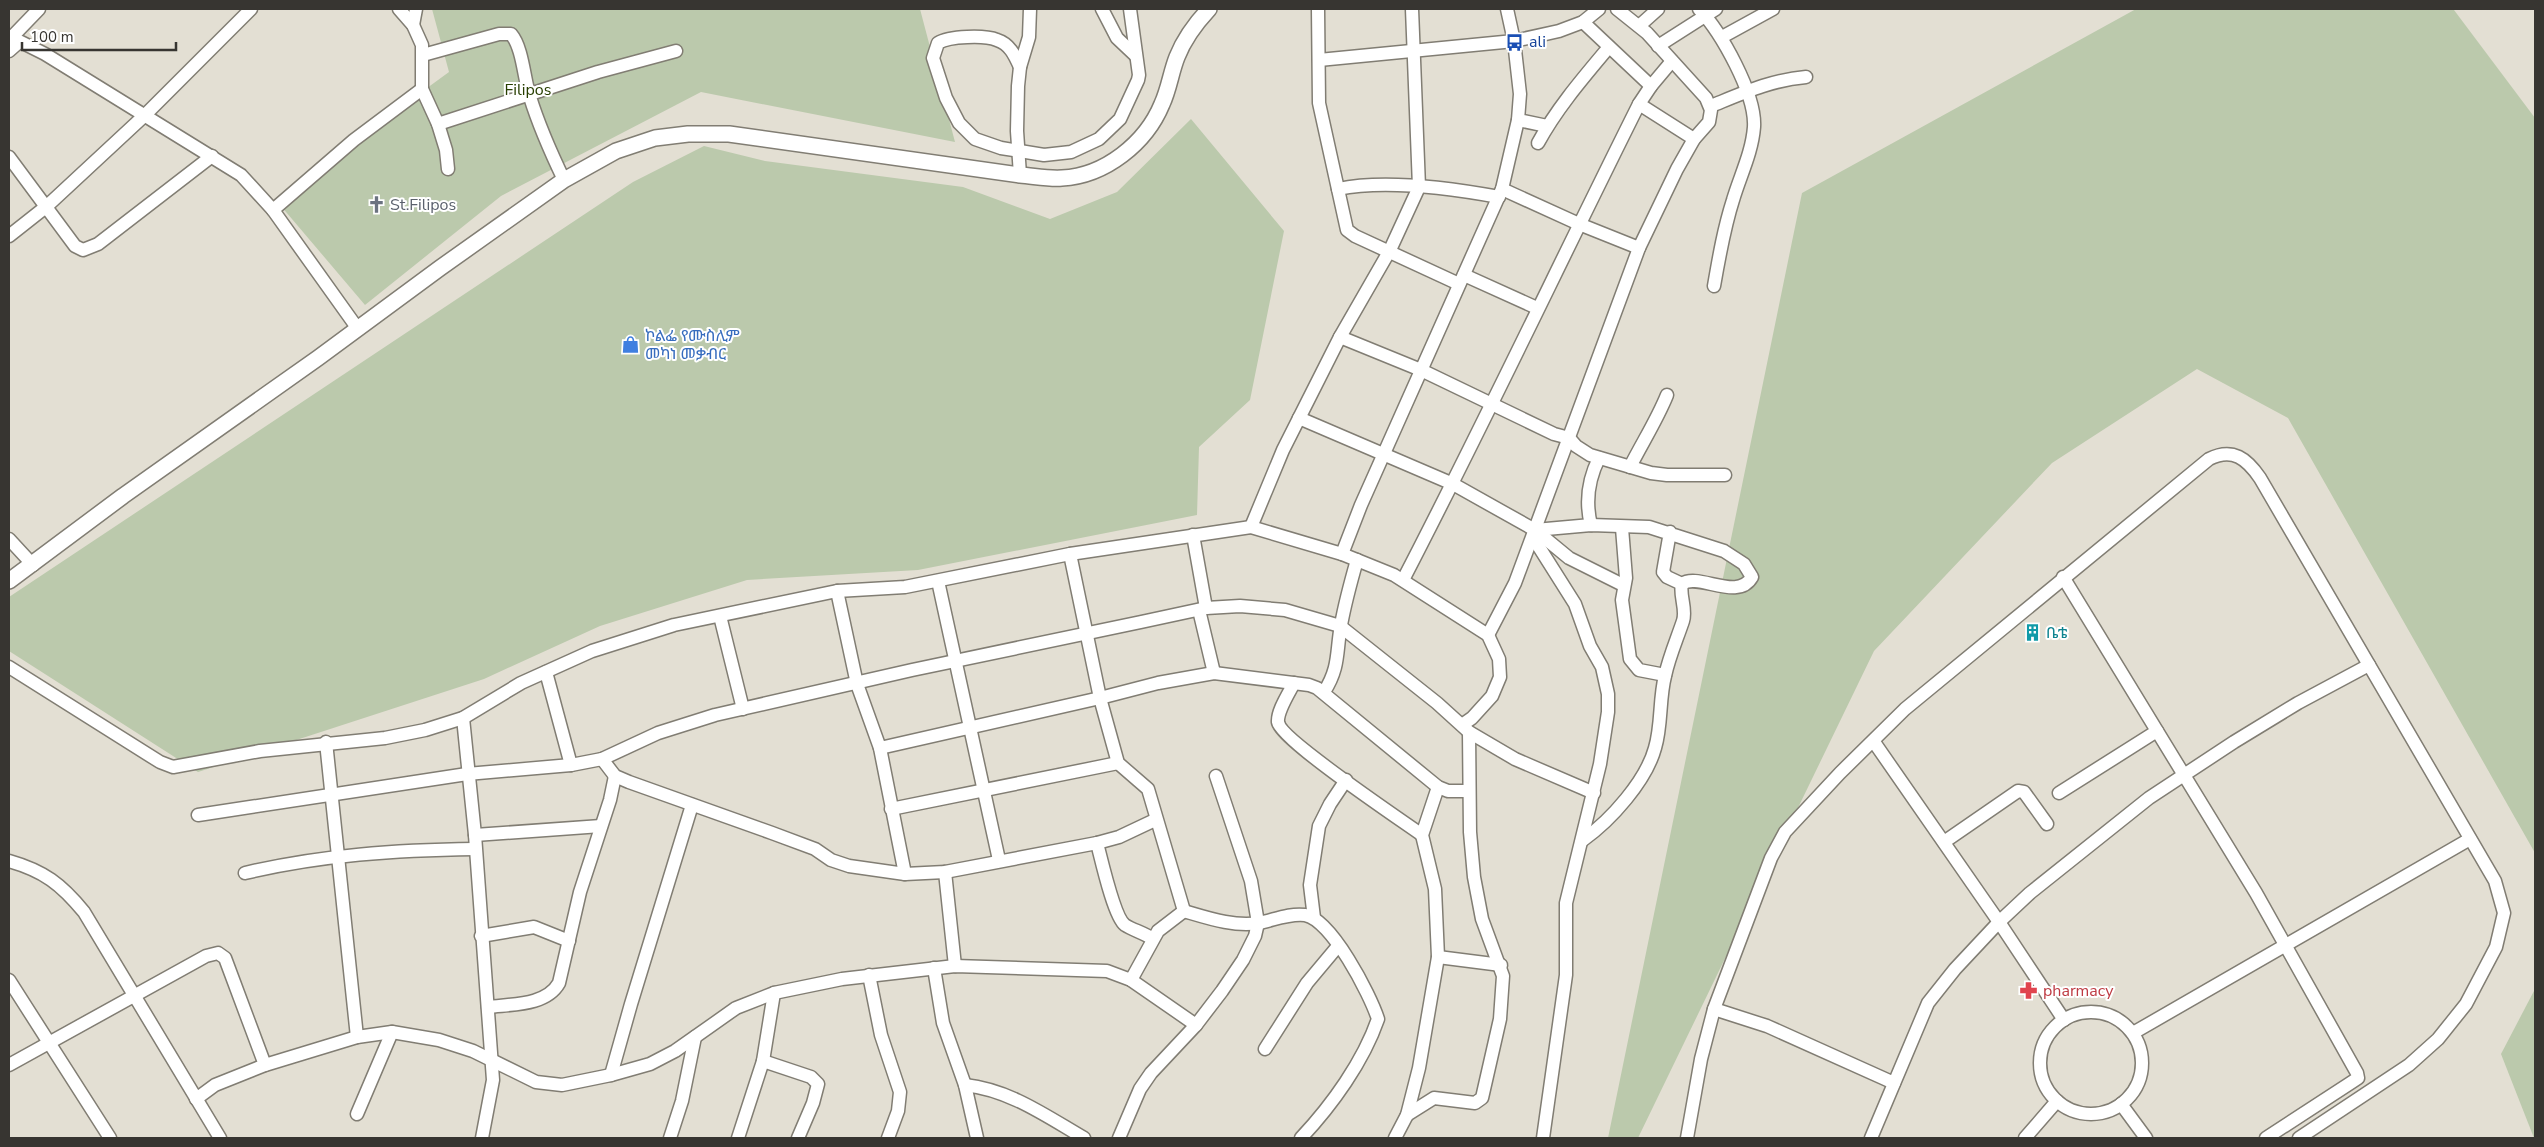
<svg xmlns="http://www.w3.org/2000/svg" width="2544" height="1147" font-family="'Nunito Sans','Noto Sans Ethiopic',sans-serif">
<rect width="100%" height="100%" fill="#e3dfd3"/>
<g fill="#bbc9ac">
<polygon points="432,9 920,9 955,142 701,92 501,196 365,305 275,199 449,72"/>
<polygon points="2136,9 2454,10 2535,118 2535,853 2288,418 2197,369 2052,463 1874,651 1638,1138 1608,1138 1802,193"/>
<polygon points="1191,119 1284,231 1250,400 1199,447 1197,515 918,570 747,580 600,626 484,679 198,772 9,651 9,597 633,182 704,146 765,161 963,187 1050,219 1117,192"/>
<polygon points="2535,989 2535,1138 2534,1138 2501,1054"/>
</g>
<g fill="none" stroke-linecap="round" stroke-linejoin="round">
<defs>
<g id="minor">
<polyline points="399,9 413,25 422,45 422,89 438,124 446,150 448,169"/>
<polyline points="1102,9 1117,38 1135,55"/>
<polyline points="1318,9 1319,103 1347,230 1355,236 1459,284"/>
<path d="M1699,9C1721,32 1756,94 1754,127C1752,153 1740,176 1733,200C1724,228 1719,257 1714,286"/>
<polyline points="1583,22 1651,86"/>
<polyline points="413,25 416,9"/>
<polyline points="1639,26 1658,9"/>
<polyline points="9,36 45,54 241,175 273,210 358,329"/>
<polyline points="1722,37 1773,9"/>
<polyline points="11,38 39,9"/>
<polyline points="1658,46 1716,9"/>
<polyline points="9,51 18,43"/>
<path d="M423,55L499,34H511C523,48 524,80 530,97C539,126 551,153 564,180"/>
<polyline points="1319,60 1514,41 1559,31 1583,22 1599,9"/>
<path d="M1020,67C1015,56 1010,44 997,40C985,35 949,36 938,43L933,58L946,98L959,123L975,139L1001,148L1044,155L1071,152L1099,139L1120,119L1138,80L1139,75L1130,9"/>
<polyline points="1639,104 1651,86 1672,61"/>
<path d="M1711,106C1743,93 1771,80 1806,77"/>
<polyline points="1518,120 1547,126"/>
<polyline points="438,124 598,72 676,51"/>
<path d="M1538,143C1557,108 1583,78 1609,47"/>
<polyline points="9,157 75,246 83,250 98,244 212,156"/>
<polyline points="1020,175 1017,131 1018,86 1020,67 1029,37 1030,9"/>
<path d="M1338,189C1386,179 1450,188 1499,197"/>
<polyline points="1502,189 1579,224 1639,248"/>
<polyline points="273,210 354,140 422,89"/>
<polyline points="9,236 47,206 145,115 251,9"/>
<polyline points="1464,275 1537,308"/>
<polyline points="1340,337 1421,370 1554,434 1569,438 1576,446 1590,455 1651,473 1667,475 1725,475"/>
<polyline points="1299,418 1453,484 1535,530 1569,558 1623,585"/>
<path d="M1630,467C1642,443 1657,420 1667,395"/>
<path d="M1591,525C1585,501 1588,480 1599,458"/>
<polyline points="1251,527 1283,450 1340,337 1390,250 1419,187 1412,9"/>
<polyline points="1622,528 1626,578 1622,600 1630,659 1639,670 1665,675"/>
<polyline points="1535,530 1539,547 1575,604 1590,646 1602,667 1608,694 1608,712 1600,764 1566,903 1566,975 1543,1138"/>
<path d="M1535,530L1591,525L1649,527L1724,551L1744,564L1752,577C1738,602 1698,572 1682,584L1667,577L1663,572L1670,532"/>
<polyline points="1193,535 1206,608"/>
<polyline points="9,539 33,565"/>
<polyline points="1070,554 1100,698 1118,763 1148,789 1184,911"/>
<polyline points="1342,554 1361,505 1502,189 1518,120 1520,94 1514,41 1507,9"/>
<polyline points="2063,577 2256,893 2357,1073 2358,1078 2352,1082 2266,1138"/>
<path d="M1403,580C1485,422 1560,262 1639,104L1694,139"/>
<polyline points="938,581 999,860"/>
<polyline points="837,591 857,684 880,748 905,874"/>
<polyline points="1199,610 1214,673"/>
<polyline points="720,616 743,709"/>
<polyline points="1488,635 1515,583 1639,248 1677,169 1694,139 1709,122 1711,110 1706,98 1647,33 1617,9"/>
<polyline points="9,667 160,762 173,767 260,751 385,738 425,730 463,718 521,683 592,651 674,625 837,591 905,587 1070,554 1251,527 1342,554 1394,575 1488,635 1499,659 1500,677 1492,696 1472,718 1462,725"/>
<polyline points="546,672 571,765"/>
<path d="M1294,683C1289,693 1277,711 1278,722C1280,739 1401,820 1422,835"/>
<path d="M1324,692C1340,667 1336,652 1341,625C1345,603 1351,581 1357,560"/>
<polyline points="463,718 475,835 493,1080 482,1138"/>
<polyline points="326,742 357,1037"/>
<polyline points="1874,742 1999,922 2064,1020"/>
<polyline points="880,748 1100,698 1158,683 1214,673 1309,685 1317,688 1438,787 1448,791 1468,791"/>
<polyline points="602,759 615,776 629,782 772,833 815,849 831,860 849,866 905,874 945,872 1097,843 1119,837 1155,820"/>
<polyline points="2059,793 2157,731"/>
<polyline points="891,809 1118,763"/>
<polyline points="198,815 467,774 571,765 602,759 658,733 715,715 912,670 1141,622 1206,608 1240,606 1285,610 1340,626 1437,703 1469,732 1515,759 1594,793"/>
<polyline points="475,835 601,826"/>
<path d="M1583,840C1611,820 1646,781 1655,748C1662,725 1659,699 1665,676C1669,657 1677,639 1683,621C1687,609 1679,595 1682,584"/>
<polyline points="1944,842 2018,791 2024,792 2047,824"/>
<path d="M1097,843C1101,858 1114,917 1125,925C1133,930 1144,933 1153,939"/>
<path d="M9,861C44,871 61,884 84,912L220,1138"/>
<polyline points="945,872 955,966"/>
<path d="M245,873C321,855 397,850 475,849"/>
<path d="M1184,911C1208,918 1234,927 1259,923C1274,920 1289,913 1305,915C1331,919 1370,994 1378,1019C1363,1062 1332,1105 1301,1138"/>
<polyline points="1314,918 1310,885 1319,826 1330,804 1346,780"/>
<polyline points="481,936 534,927 569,941"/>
<polyline points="1438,957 1501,965"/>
<polyline points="934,968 943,1023 965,1085 977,1138"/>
<polyline points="869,975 881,1035 900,1092 898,1111 888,1138"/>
<polyline points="9,980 110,1138"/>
<polyline points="1131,980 1158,931 1184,911"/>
<path d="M488,1007C511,1004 546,1006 559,983L580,892L610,800L615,776"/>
<polyline points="1714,1009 1767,1026 1894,1083"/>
<circle cx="2091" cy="1063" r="51"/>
<polyline points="2133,1033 2470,839"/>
<polyline points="1265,1049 1307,983 1338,946"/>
<polyline points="763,1061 811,1077 818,1084 813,1103 798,1138"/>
<polyline points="9,1065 206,956 218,953 225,958 265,1065"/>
<polyline points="611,1075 631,1004 692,805"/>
<path d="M965,1085C1010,1090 1046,1116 1084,1138"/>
<polyline points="196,1099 215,1085 265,1065 357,1037 392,1032 439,1040 473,1051 536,1082 562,1085 611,1075 650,1064 675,1051 736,1008 774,993 842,979 955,966 1107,971 1131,980 1196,1025"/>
<polyline points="2121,1104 2146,1138"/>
<polyline points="357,1114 392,1032"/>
<polyline points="1407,1115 1434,1098 1475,1103 1482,1098 1500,1019 1503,976 1482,919 1474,877 1470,832 1469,732"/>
<polyline points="670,1138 682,1101 695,1037"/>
<polyline points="738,1138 763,1061 774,993"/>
<polyline points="1119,1138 1140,1089 1151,1073 1196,1025 1222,991 1243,960 1255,936 1258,923 1251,881 1216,776"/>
<polyline points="1395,1138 1407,1115 1419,1068 1438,957 1435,889 1422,835 1438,787"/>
<path d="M1687,1138L1701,1059L1714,1009L1771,858L1785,832L1840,773L1905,709L2209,459C2233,447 2247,459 2260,478L2495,881L2504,913L2496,947L2466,1004L2438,1039L2409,1065L2299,1138"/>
<polyline points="1871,1138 1928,1003 1955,969 1999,922 2030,893 2149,798 2234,742 2298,703 2369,665"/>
<polyline points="2025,1138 2057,1101"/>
</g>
<path id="tertiary" d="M9,581L123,496L318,358L440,268L564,180L616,151L655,138L688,134H729L1020,175C1034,176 1048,179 1062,178C1105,176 1146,143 1162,104C1169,89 1171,72 1177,57C1184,39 1196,23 1209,9"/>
</defs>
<use href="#minor" stroke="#817d73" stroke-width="15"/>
<use href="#tertiary" stroke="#817d73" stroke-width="18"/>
<use href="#minor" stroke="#fff" stroke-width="12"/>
<use href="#tertiary" stroke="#fff" stroke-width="15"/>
</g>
<defs>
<symbol id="bus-bare" viewBox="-9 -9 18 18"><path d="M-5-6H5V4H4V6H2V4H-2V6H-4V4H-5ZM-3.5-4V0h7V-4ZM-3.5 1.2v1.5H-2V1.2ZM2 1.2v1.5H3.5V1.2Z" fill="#1a4fb4" stroke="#fff" stroke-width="2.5" paint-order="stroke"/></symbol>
<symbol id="church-bare" viewBox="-9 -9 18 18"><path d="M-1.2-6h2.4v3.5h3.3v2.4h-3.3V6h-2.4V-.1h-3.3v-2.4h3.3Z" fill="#6b7280" stroke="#fff" stroke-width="2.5" paint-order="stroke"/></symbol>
<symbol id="shop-bare" viewBox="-9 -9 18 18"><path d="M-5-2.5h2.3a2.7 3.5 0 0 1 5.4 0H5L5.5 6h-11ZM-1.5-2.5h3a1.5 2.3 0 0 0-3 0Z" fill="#3f7fe0" stroke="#fff" stroke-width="2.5" paint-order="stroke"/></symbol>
<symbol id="building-bare" viewBox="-9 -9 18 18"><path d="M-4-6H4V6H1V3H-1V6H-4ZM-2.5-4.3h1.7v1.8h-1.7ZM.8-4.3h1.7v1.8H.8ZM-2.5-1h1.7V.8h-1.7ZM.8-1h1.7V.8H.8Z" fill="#0f9aa8" stroke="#fff" stroke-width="2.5" paint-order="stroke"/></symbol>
<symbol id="pharmacy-bare" viewBox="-9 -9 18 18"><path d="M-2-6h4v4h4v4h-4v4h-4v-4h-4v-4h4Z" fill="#e0444e" stroke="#fff" stroke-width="2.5" paint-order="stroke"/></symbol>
</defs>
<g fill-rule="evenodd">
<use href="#bus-bare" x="1502" y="30" width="25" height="25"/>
<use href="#church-bare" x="364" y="192" width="25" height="25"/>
<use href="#shop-bare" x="618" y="332" width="25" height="25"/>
<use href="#building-bare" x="2020" y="620" width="25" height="25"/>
<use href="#pharmacy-bare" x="2016" y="978" width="25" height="25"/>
</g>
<g text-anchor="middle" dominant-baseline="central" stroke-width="4" stroke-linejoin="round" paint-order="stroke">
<g font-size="16" fill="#164399" stroke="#fff" text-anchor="start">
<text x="1529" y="42">ali</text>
</g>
<g font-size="16" fill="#273e00" stroke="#fff">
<text x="528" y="90">Filipos</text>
</g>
<g font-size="16" fill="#5b616d" stroke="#fff" text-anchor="start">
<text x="390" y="205">St.Filipos</text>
</g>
<g font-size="16" fill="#366cbe" stroke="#fff" text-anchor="start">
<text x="645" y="336">ኮልፌ የሙስሊም<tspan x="645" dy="18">መካነ መቃብር</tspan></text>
</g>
<g font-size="16" fill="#0d838f" stroke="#fff" text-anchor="start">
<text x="2046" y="633">ቤቴ</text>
</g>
<g font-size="16" fill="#be3a42" stroke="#fff" text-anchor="start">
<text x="2043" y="991">pharmacy</text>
</g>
</g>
<rect width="2544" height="1147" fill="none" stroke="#373531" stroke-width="20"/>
<path d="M22 42v8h154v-8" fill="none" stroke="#373531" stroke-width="2.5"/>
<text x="30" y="42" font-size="15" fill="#373531" stroke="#ffffff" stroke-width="4" paint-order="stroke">100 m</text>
</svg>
